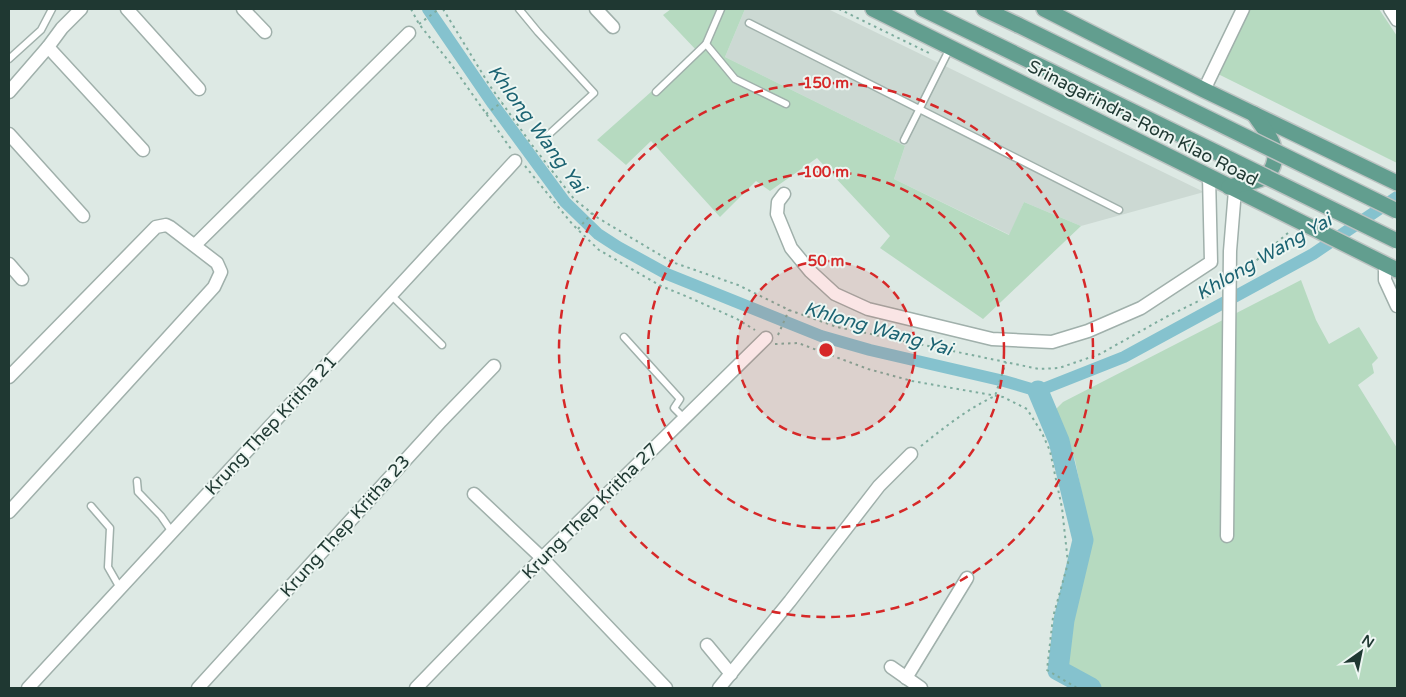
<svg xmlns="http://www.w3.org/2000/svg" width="1406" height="697" font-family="'Varela Round',sans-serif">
<rect width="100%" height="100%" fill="#dde9e4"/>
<polygon fill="#ccd9d3" points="745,9 828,9 1204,192 1081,226 1024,202 1010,235 894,179 905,146 725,57"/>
<g fill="#b6dac0">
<polygon points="671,9 745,9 725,57 905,146 894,179 1009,235 1024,202 1081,226 983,319 880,248 890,236 817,158 770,191 756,181 720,217 651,141 626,165 597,140 697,51 663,15"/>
<polygon points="1250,9 1379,9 1397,36 1397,163 1218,74"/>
<polygon points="1301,280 1316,320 1329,344 1359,327 1378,358 1372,364 1374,373 1358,385 1397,448 1397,688 1101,688 1071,672 1063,664 1085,567 1090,534 1075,460 1056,409 1063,402"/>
</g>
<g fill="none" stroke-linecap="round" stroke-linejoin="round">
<polyline stroke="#85c2ce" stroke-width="12" points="428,9 493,104 565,202 598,234 618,247 667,274 821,336 870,350 1004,381 1038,391 1124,357 1313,254 1397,197"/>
<polyline stroke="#85c2ce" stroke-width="21" points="1038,391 1059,441 1083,540 1064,620 1058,670 1091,688"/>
<defs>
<g id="lane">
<polyline points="519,9 538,32 594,93 546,137"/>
<polyline points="749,23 1119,210"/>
<polyline points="706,44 735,79 786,104"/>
<polyline points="9,59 41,30 52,9"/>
<polyline points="656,92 706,44 721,9"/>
<polyline points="904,140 950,48"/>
<polyline points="391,295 442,345"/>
<polyline points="624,337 680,399 674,408 684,418"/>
<polyline points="137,481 138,492 161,516 172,532"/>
<polyline points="91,506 110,528 108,567 120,588"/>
</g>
<g id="street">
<polyline points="127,9 199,89"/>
<polyline points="243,9 265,32"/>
<polyline points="596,9 613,27"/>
<polyline points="1390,9 1397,20"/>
<polyline points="48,47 143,150"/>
<polyline points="1204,90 1243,9"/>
<polyline points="9,92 48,47 62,28 81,9"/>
<polyline points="9,134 83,216"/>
<polyline points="784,194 778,202 777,214 791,248 810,271 835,294 868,309 992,339 1052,342 1088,331 1141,308 1211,262 1209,176"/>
<polyline points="195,245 409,33"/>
<polyline points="9,264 22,279"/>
<polyline points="1385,264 1385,280 1397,306"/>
<polyline points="9,377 156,227 166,225 170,227 217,263 221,272 214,287 9,512"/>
<polyline points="474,494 542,558 666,688"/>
<polyline points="1227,536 1230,251 1235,190"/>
<polyline points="707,645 731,674"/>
<polyline points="891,667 921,688"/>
<polyline points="906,678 967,578"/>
<polyline points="28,688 515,161"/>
<polyline points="198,688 441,421 494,366"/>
<polyline points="416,688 542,558 766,338"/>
<polyline points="719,688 790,601 879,486 911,454"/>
</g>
<g id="primary">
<polyline points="873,9 1397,270"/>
<polyline points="923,9 989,41"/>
<polyline points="984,9 1018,25"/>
<polyline points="1044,9 1204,90 1397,183"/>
<path d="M1229,187C1240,184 1254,183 1263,178C1268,175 1271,171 1273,166C1281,146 1264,130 1254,114"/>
</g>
</defs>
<use href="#lane" stroke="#a0b0ab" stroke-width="9"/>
<use href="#street" stroke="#a0b0ab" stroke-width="15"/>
<use href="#primary" stroke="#bcc3c2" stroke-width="18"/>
<g stroke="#7eac9e" stroke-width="2" stroke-dasharray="2.5 4" stroke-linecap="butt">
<polyline points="411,9 419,24 451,64 511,149"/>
<polyline points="443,9 490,86 532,145 574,199 598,218 672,262 738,285 789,310 837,327 1039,369 1059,368 1100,354 1166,317 1217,292"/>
<polyline points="839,9 931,54"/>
<polyline points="419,24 439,9"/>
<polyline points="486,114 502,102"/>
<polyline points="525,166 573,225 599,250 661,286 688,297 737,319 755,330"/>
<polyline points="578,229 592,213"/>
<polyline points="1242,273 1289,232"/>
<polyline points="778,335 789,310"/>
<polyline points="775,344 798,343 868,369 912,381 1003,397 1027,409 1042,433 1050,451 1062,508 1068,563 1053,617 1047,670 1077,688"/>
<path d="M921,446C945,427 967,409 995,396L1006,362"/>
</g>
<use href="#lane" stroke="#fff" stroke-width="6"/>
<use href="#street" stroke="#fff" stroke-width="12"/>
<use href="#primary" stroke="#629e8f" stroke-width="15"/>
<defs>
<g id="primary-bridge">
<polyline points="1018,25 1397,211"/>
<polyline points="989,41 1397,241"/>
</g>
</defs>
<use href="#primary-bridge" stroke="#bcc3c2" stroke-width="18" stroke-linecap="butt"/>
<use href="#primary-bridge" stroke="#629e8f" stroke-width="15"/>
</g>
<circle cx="826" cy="350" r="89" fill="#d62828" fill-opacity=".12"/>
<g fill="none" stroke="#d62828" stroke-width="2.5" stroke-dasharray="9 6">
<circle cx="826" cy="350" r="89"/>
<circle cx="826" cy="350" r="178"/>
<circle cx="826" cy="350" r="267"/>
</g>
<g text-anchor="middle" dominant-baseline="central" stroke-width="4" stroke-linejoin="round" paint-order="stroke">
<g font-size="18" fill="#1f3832" stroke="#edf6f2">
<text transform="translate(1143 123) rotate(27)">Srinagarindra-Rom Klao Road</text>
<text transform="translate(271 425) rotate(-47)">Krung Thep Kritha 21</text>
<text transform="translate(590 511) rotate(-45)">Krung Thep Kritha 27</text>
<text transform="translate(345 526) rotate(-48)">Krung Thep Kritha 23</text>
</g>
<g font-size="19" font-style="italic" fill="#1c6372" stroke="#edf6f2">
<text transform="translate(537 129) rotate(54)">Khlong Wang Yai</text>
<text transform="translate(1264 257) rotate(-30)">Khlong Wang Yai</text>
<text transform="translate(878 329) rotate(16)">Khlong Wang Yai</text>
</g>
</g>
<circle cx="826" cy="350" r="8" fill="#d62828" stroke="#edf6f2" stroke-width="2.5"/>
<g font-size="15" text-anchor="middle" font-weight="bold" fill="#d62828" stroke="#edf6f2" stroke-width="4" stroke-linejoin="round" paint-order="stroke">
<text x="826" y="88">150 m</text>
<text x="826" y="177">100 m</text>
<text x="826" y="266">50 m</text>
</g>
<rect width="1406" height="697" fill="none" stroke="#1f3832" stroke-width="20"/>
<g transform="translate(1361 652) rotate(33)" stroke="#edf6f2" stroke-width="4" paint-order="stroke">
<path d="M0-4L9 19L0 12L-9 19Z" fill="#1f3832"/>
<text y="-8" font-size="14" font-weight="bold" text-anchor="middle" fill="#1f3832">N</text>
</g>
</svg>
